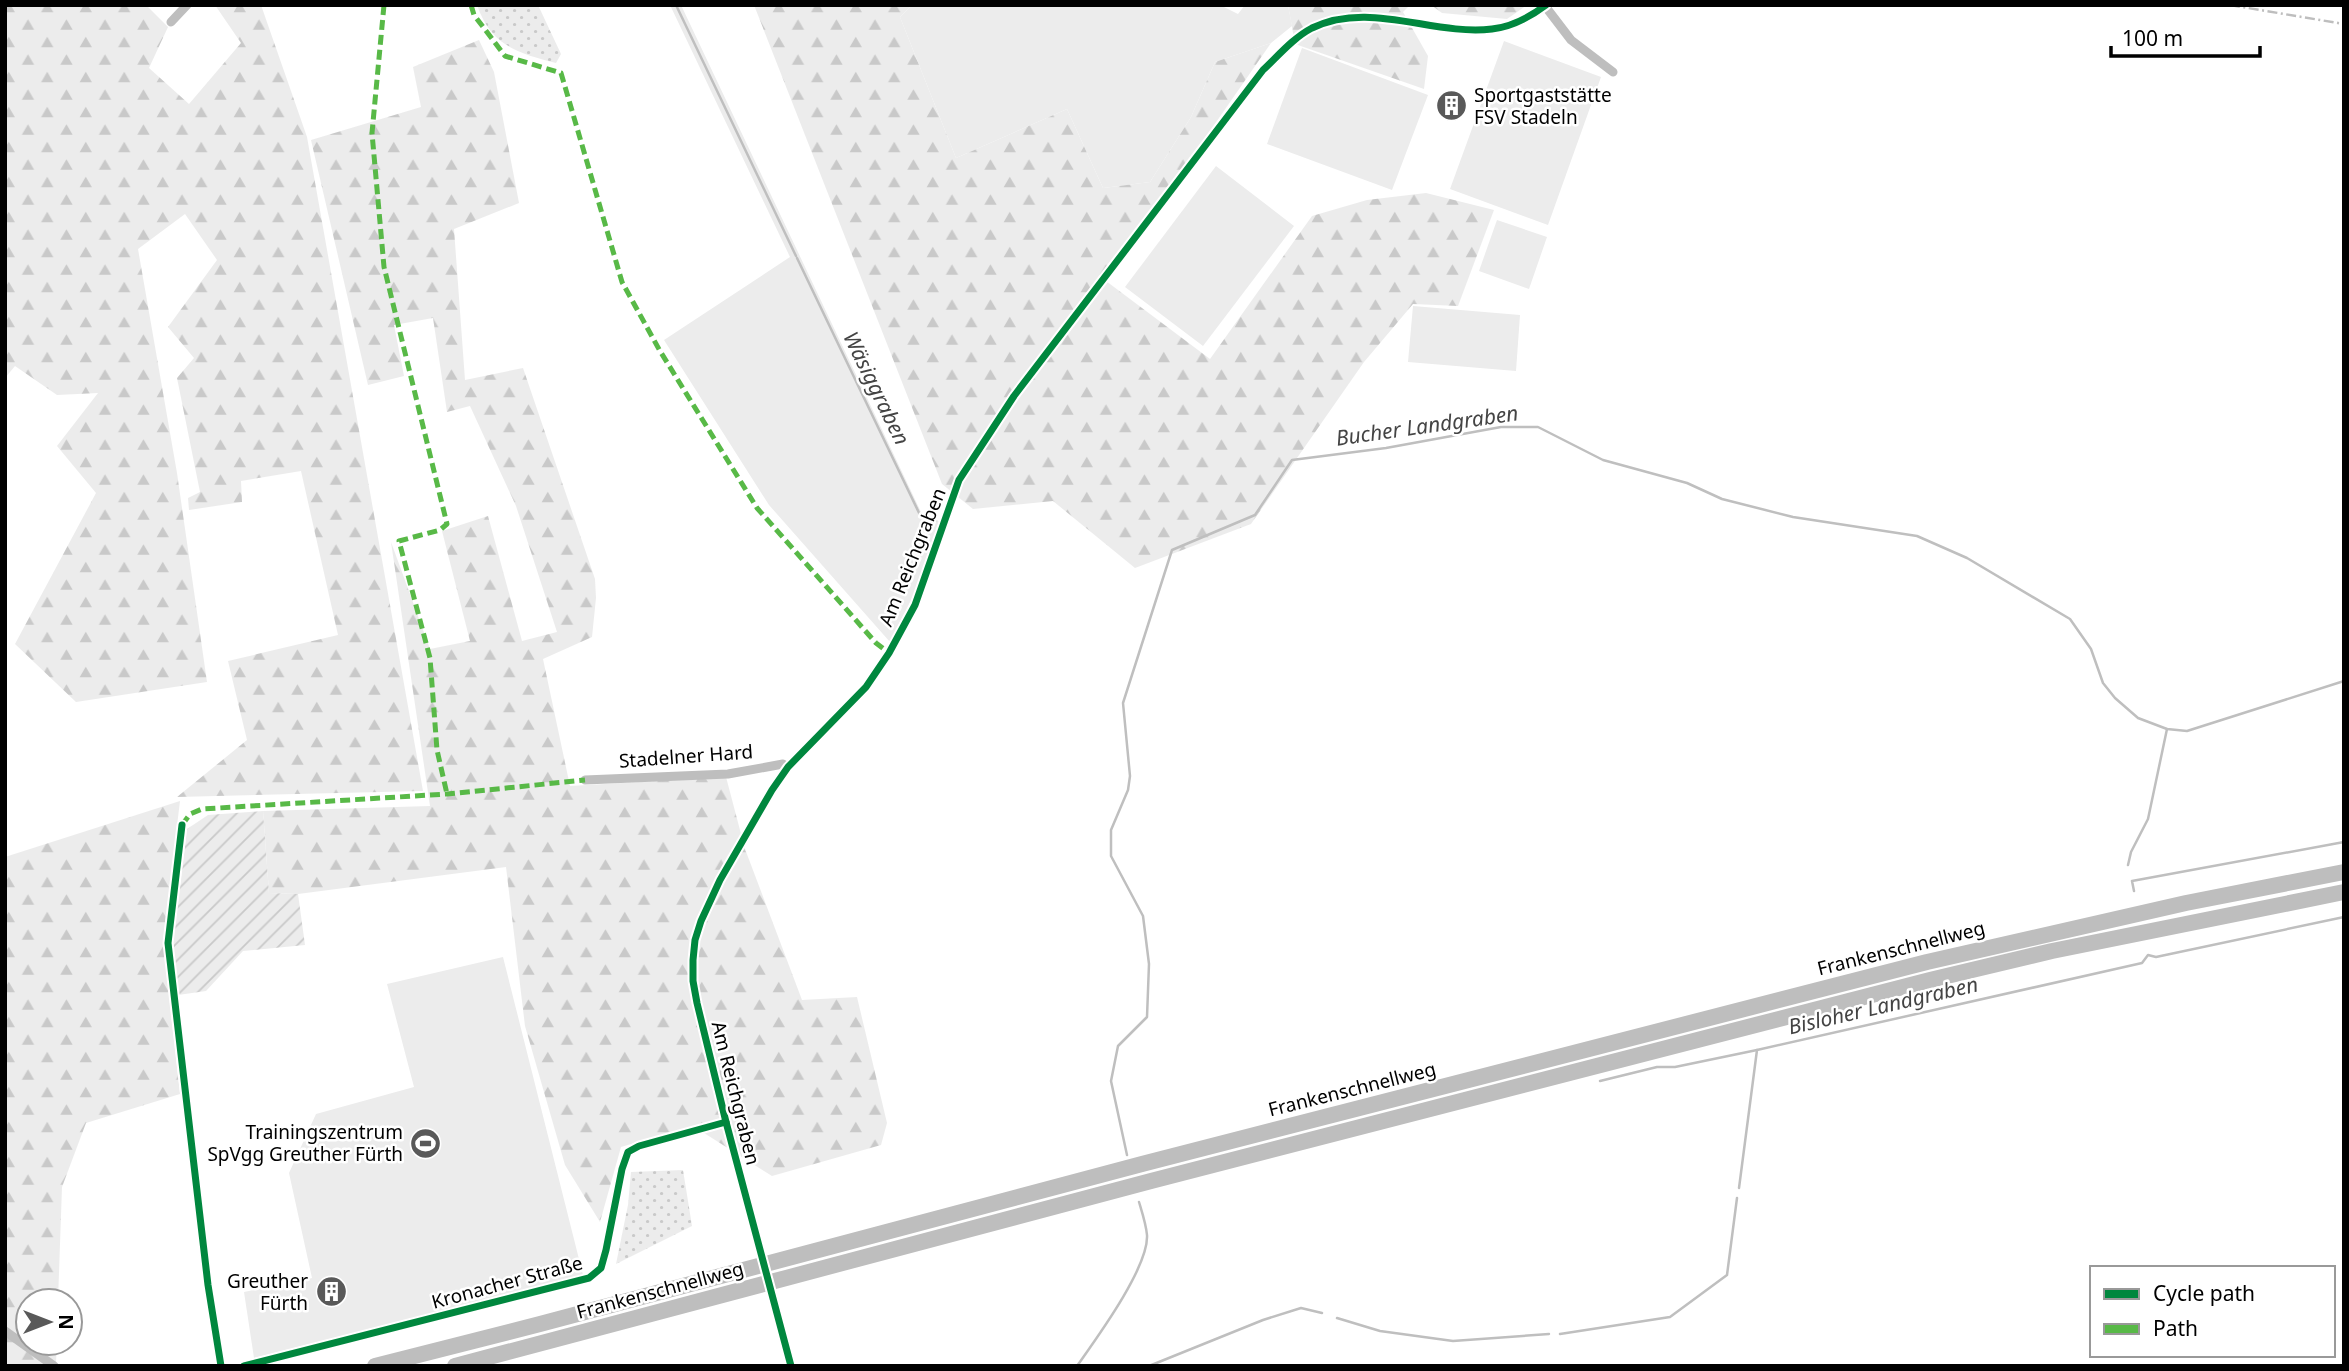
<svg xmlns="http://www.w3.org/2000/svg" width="2349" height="1371" font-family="'Noto Sans',sans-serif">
<defs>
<pattern id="forest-firs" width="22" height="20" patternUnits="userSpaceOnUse" patternTransform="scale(1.75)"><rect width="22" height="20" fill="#ececec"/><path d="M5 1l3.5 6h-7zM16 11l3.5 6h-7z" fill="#c9c9c9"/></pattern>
<pattern id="park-dots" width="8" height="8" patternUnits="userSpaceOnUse" patternTransform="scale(1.75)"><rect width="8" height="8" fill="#ececec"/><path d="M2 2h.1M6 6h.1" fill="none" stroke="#c9c9c9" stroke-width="1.8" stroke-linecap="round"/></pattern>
<pattern id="garden-furrows" width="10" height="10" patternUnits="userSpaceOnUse" patternTransform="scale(1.75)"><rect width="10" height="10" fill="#ececec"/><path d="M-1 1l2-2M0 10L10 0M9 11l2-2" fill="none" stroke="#c9c9c9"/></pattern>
</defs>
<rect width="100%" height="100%" fill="#fff"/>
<g fill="#ececec">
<polygon points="670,5 681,5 921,512 940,522 918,586 890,642 769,505 664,340 790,257"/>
<polygon points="912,5 1220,5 1238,14 1245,5 1288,5 1292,26 1271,43 1215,62 1191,117 1150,182 1103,188 1067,109 956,158 900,17"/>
<polygon points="1504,41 1601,77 1548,225 1450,189"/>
<polygon points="1302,48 1428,95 1392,190 1267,144"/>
<polygon points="1216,166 1294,226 1203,346 1125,287"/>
<polygon points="1497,220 1547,237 1529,289 1479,271"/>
<polygon points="1413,306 1520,315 1516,371 1408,362"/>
<polygon points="503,957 583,1275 254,1358 244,1292 312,1278 289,1173 316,1114 414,1087 387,984"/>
</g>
<g fill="url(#forest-firs)">
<polygon points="10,5 146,5 168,27 149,68 189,104 241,43 215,5 261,5 307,137 423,791 177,797 247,740 228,661 338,635 301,471 241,481 242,502 189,510 188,498 200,492 177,378 194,358 168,327 217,260 185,214 138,249 177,473 207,682 76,702 15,644 96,493 57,446 98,393 57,395 15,366 5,378 5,8"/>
<polygon points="754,5 912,5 900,17 956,158 1067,109 1103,188 1150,182 1191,117 1215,62 1271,43 1106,281 1210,359 1312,216 1367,200 1426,193 1494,210 1458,306 1413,304 1364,362 1251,524 1135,568 1053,501 973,509 942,484"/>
<polygon points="1288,5 1410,5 1403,12 1428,56 1424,89 1295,44"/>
<polygon points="1431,5 1527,5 1507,19 1442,13"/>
<polygon points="479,40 494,72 519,203 454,229 465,380 523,368 595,579 596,598 592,637 543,659 570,786 726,777 745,849 802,1000 857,997 887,1123 881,1145 772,1176 693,1126 621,1147 600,1222 565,1165 525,1026 506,867 298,894 269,893 263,811 430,806 391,542 430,649 470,641 442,531 488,516 522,641 557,632 516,506 470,406 447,412 433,318 394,325 404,376 368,385 311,140 421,107 413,67"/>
<polygon points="180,801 163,941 180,1094 86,1123 62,1187 58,1301 28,1301 28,1343 57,1343 56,1363 64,1366 5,1366 5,857"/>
</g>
<g fill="url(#park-dots)">
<path d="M477,5H538L561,54L556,63C518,53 491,46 477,5Z"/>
<polygon points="683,1170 692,1226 616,1264 628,1205 631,1172"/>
</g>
<polygon fill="url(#garden-furrows)" points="263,811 269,893 298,894 305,945 243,951 206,991 178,995 173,942 187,829 208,815"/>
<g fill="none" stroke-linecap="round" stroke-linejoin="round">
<g stroke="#bfbfbf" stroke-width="2.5">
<polyline points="676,5 796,256"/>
<polyline points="797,258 921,517 936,521"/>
<polyline points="2128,865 2131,852 2148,819 2167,729"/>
<polyline points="2134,891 2132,881 2344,842"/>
<polyline points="1600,1081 1657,1067 1675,1067 1757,1050"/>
<polyline points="1127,1155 1111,1081 1118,1046 1147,1017 1149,964 1143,916 1111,856 1111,830 1128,790 1130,776 1123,703 1172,550 1255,515 1292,460 1386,448 1501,427 1538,427 1603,460 1687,483 1722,499 1793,517 1917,536 1967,558 2070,619 2091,649 2103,683 2115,698 2138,718 2167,729 2187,731 2344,681"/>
<polyline points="1739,1188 1757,1050 2142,963 2148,955 2156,957 2344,917"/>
<polyline points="1337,1318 1380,1331 1453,1341 1549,1334"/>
<polyline points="1560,1334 1670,1317 1727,1275 1737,1198"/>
<path d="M1077,1366C1096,1339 1149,1267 1147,1235C1146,1224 1142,1212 1139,1202"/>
<polyline points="1149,1366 1263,1320 1301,1308 1322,1313"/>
</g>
<g stroke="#bebebe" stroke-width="9">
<polyline points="1545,6 1571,40 1613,72"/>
<polyline points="171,22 187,5"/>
<polyline points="585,780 728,774 783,764 788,767"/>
<polyline points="182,825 168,943 208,1285 221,1366"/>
<polyline points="5,1331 54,1366"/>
<polyline points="244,1366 589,1278 601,1268 606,1250 622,1169 628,1152 639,1146 726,1122"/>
<path d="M791,1366L726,1122L697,1003L693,981V960L695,940L701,921L720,880L772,790L788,767L866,687L889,653L915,605L959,480L1014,396L1263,70C1278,56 1293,38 1312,28C1370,0 1432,36 1492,29C1512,27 1530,17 1546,5"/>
</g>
<g stroke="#bebebe" stroke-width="16">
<polyline points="375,1366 540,1324 1142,1164 1927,962 2186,903 2344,872"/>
<polyline points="455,1366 1151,1181 1930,980 2052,951 2344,892"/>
</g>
<polyline stroke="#bebebe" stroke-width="2.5" stroke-dasharray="10 3.5 2 3.5" stroke-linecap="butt" points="2230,5 2344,24"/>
<g stroke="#58b947" stroke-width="5" stroke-dasharray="10 5" stroke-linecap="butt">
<polyline points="384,5 372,133 384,267 447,524 440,530 399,541 430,658 437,750 447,794"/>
<polyline points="471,5 474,15 505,56 561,73 622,282 660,351 757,508 876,643 889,653"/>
<polyline points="182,825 190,814 202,809 447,794 585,780"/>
</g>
<defs>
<g id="cycleway">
<polyline points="182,825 168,943 208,1285 221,1366"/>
<polyline points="244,1366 589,1278 601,1268 606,1250 622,1169 628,1152 639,1146 726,1122"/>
<path d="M791,1366L726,1122L697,1003L693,981V960L695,940L701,921L720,880L772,790L788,767L866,687L889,653L915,605L959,480L1014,396L1263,70C1278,56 1293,38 1312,28C1370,0 1432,36 1492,29C1512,27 1530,17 1546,5"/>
</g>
</defs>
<use href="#cycleway" stroke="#fff" stroke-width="11"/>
<use href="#cycleway" stroke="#00873e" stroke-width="7"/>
</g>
<defs>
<symbol id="building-disc" viewBox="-11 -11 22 22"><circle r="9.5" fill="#595959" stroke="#fff"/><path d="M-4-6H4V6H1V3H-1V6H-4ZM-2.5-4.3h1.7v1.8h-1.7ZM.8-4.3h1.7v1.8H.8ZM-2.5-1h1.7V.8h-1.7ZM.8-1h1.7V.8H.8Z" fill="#fff"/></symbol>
<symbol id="stadium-disc" viewBox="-11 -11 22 22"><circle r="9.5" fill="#595959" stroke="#fff"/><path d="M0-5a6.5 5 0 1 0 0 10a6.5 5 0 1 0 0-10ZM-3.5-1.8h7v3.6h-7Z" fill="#fff"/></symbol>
</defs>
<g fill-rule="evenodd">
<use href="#building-disc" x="1434" y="88" width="35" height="35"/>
<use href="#stadium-disc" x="408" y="1126" width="35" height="35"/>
<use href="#building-disc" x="314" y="1274" width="35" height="35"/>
</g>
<g text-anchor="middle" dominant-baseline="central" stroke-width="5" stroke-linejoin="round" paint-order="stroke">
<g font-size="19" fill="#000" stroke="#fff" text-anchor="end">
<text x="1474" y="95" text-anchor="start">Sportgaststätte<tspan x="1474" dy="22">FSV Stadeln</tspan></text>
<text x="403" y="1132">Trainingszentrum<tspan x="403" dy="22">SpVgg Greuther Fürth</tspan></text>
<text x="308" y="1281">Greuther<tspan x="308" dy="22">Fürth</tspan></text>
</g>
<g font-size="19" fill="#000" stroke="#fff">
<text transform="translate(912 557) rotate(-68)">Am Reichgraben</text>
<text transform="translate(686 756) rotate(-4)">Stadelner Hard</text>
<text transform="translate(1901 948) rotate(-14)">Frankenschnellweg</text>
<text transform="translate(1352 1089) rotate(-14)">Frankenschnellweg</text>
<text transform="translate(736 1093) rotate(76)">Am Reichgraben</text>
<text transform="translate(507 1282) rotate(-15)">Kronacher Straße</text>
<text transform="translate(660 1290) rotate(-15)">Frankenschnellweg</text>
</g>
<g font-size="21" font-style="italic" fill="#444" stroke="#fff">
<text transform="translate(877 388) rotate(64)">Wäsiggraben</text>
<text transform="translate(1427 425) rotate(-8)">Bucher Landgraben</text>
<text transform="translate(1883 1005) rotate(-13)">Bisloher Landgraben</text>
</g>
</g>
<rect width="2349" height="1371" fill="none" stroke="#000000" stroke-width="14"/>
<rect x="2090" y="1266" width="245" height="91" fill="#ffffff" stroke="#999999" stroke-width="2"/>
<rect x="2104" y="1289" width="35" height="10" fill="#00873e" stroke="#999999" stroke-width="2"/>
<text x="2153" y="1301" font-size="21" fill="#000000">Cycle path</text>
<rect x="2104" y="1324" width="35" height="10" fill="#58b947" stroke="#999999" stroke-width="2"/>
<text x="2153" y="1336" font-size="21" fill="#000000">Path</text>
<g transform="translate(49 1322) rotate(90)"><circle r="33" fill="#ffffff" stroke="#999999" stroke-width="2"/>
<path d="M0-5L12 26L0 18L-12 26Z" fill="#595959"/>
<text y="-10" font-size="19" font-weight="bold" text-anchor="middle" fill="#000000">N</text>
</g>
<path d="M2111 46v10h149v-10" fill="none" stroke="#000000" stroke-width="3.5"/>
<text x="2122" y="46" font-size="21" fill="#000000" stroke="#ffffff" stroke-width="5" paint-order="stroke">100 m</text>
</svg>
